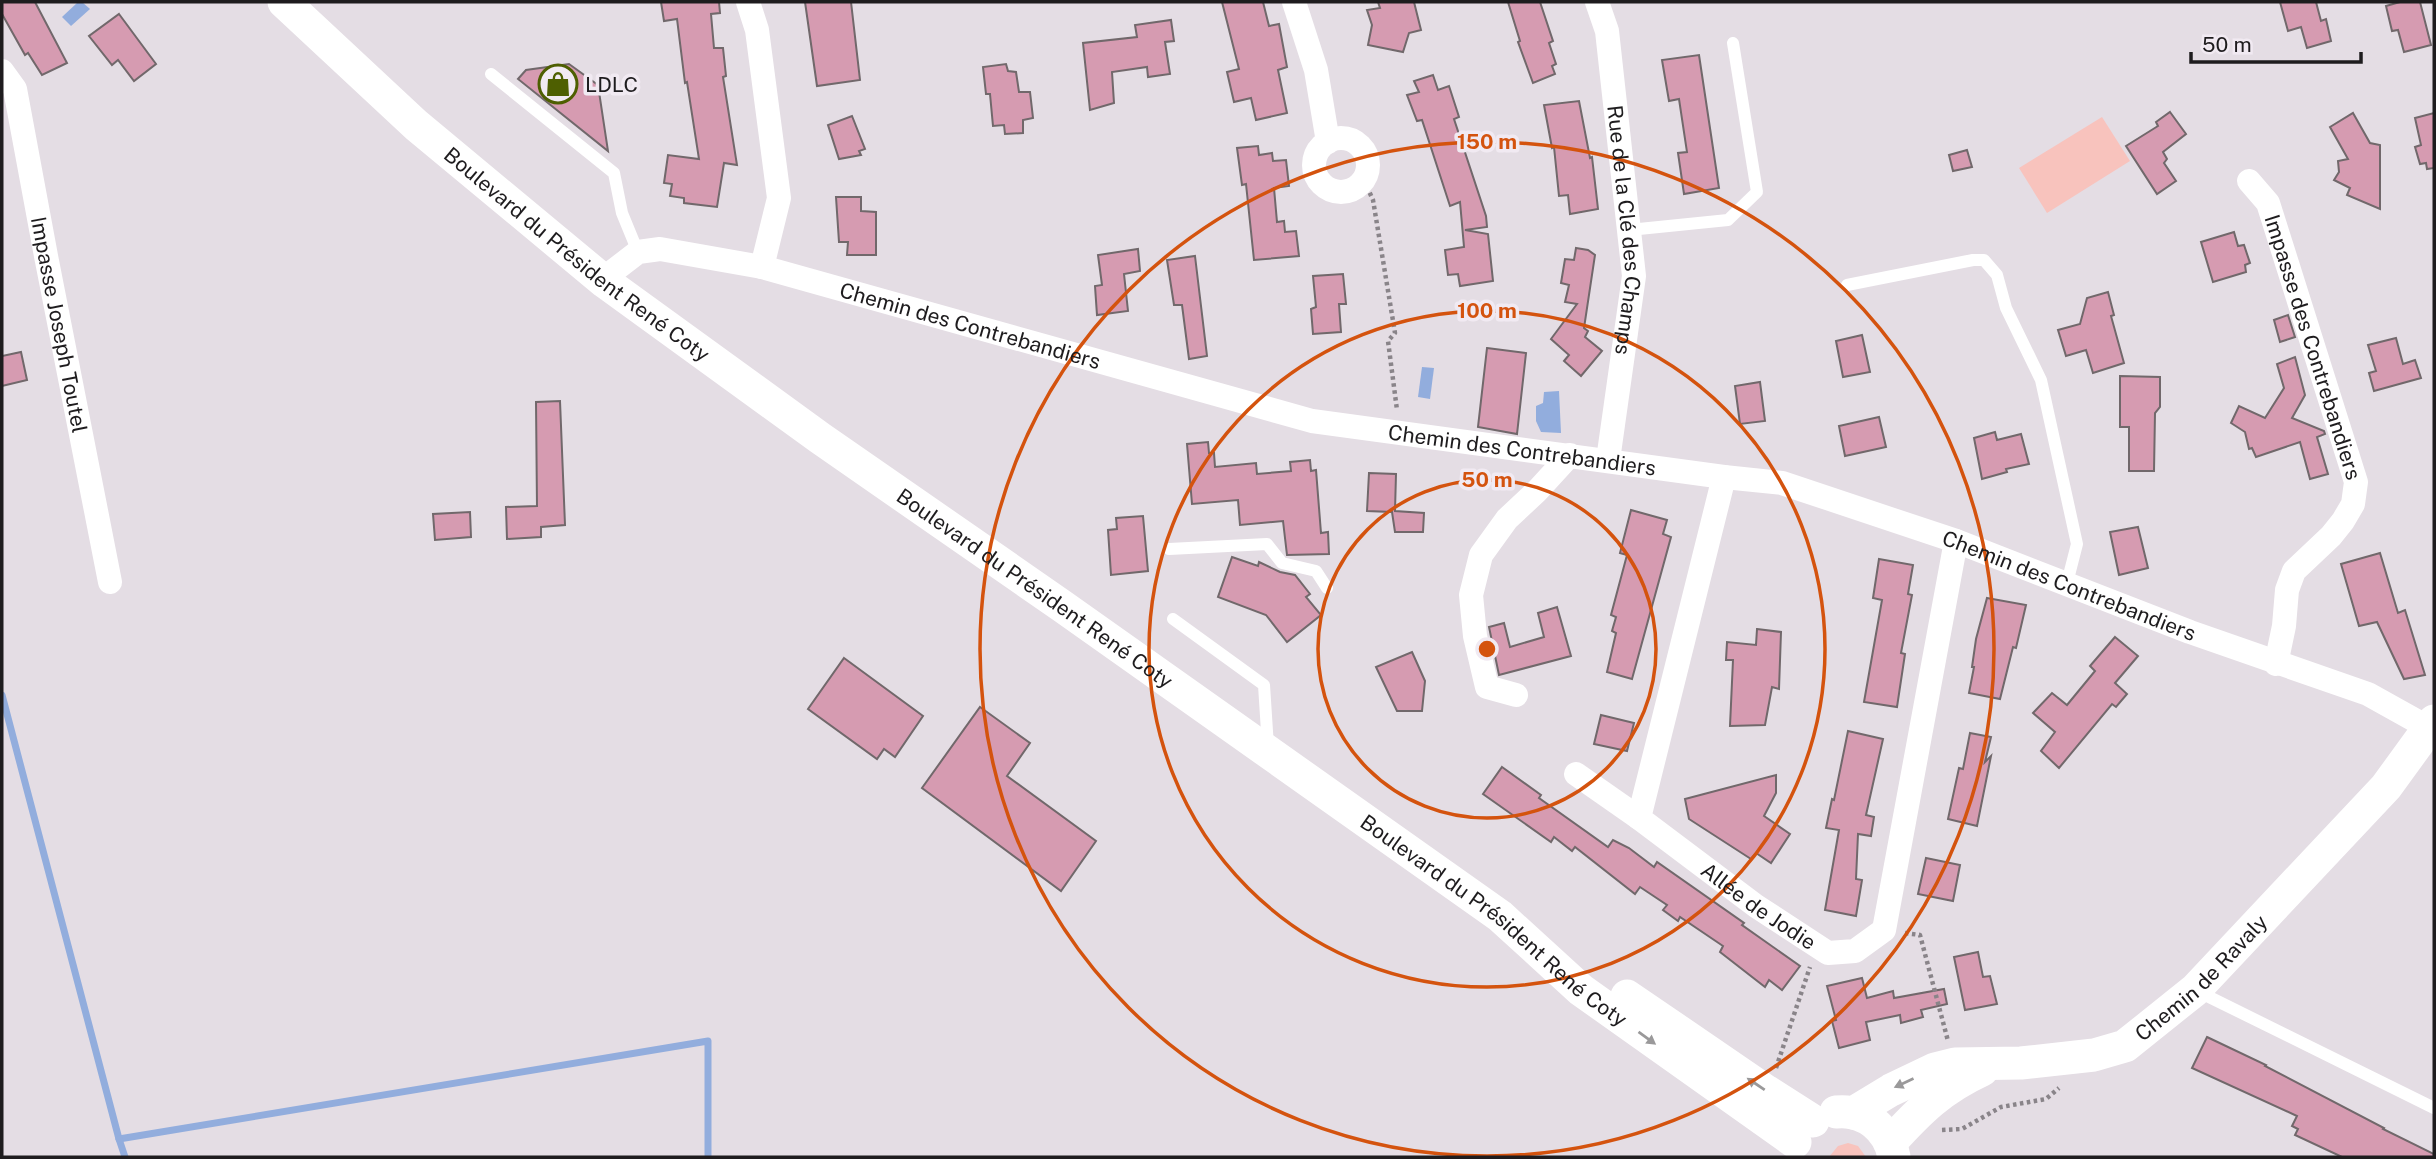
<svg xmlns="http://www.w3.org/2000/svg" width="2436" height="1159" font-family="'Public Sans',sans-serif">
<rect width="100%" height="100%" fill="#e4dde4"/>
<g fill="#f8c3bd">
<polygon points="2102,117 2130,161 2047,213 2019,168"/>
<polygon points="1848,1143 1858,1146 1866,1157 1829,1157 1838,1146"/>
</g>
<g fill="#92addd">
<polygon points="78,2 82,2 90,9 71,26 62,17"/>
<polygon points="1422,367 1434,368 1430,399 1418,397"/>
<polygon points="1559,391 1561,433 1541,432 1536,421 1536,406 1543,403 1544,392"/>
</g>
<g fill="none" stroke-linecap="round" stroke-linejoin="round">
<g stroke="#92addd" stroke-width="7">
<polyline points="2,695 119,1139 708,1041 708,1157"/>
<polyline points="119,1139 125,1157"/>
</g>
</g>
<g fill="#d69bb1" stroke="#71686b" stroke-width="2">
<polygon points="2,2 35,2 67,63 42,75 28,53 25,55 2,14"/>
<polygon points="661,2 719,2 720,13 711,14 714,48 723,48 726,76 723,77 737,165 724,163 717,207 684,203 684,198 670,196 672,184 664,183 668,155 699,159 687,82 685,83 677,19 664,21"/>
<polygon points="805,2 851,2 860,80 817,86"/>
<polygon points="1222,2 1263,2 1269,26 1279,24 1287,67 1278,70 1287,113 1256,120 1251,98 1234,102 1227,72 1239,69"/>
<polygon points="1378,2 1414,2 1421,30 1409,33 1403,52 1368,45 1372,25 1367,10 1380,8"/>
<polygon points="1508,2 1540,2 1553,41 1549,43 1556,64 1552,66 1555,74 1533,83 1518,42 1520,41"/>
<polygon points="2280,2 2316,2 2321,21 2326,19 2331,41 2307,48 2301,27 2288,31"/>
<polygon points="2400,2 2420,2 2431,45 2404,52 2398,30 2392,31 2386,6"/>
<polygon points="119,14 156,64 134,81 118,60 112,65 89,36"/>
<polygon points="1171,20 1174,41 1165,42 1170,74 1148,77 1147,67 1112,72 1114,103 1090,110 1083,43 1137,37 1135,25"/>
<polygon points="1699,55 1719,188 1684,194 1678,153 1687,152 1679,99 1669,101 1662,60"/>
<polygon points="569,64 598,85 608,151 518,79 526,70"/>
<polygon points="1006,64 1008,71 1016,72 1019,92 1030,92 1033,118 1023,120 1023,133 1005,134 1004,125 993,126 990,94 986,94 983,67"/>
<polygon points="1433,75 1438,90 1449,86 1459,117 1454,119 1486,216 1487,227 1465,230 1488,234 1493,281 1460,286 1458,274 1448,275 1445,250 1464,247 1460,202 1450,206 1422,120 1417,121 1407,95 1419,92 1414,81"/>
<polygon points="1579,101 1590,158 1592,157 1598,209 1570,214 1568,195 1559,196 1554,147 1552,148 1544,105"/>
<polygon points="2170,112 2186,134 2163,152 2167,159 2164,163 2176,181 2157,194 2126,146 2158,126 2156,122"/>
<polygon points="2353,113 2370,143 2380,145 2380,209 2347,195 2350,188 2334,180 2339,172 2338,161 2348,159 2330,127"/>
<polygon points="2434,113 2434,168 2427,169 2426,163 2420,164 2415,147 2421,145 2415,118"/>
<polygon points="852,116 865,149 859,151 861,155 839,159 828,125"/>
<polygon points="1258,146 1259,155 1272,153 1273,161 1286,160 1289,186 1274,188 1277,222 1284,221 1285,232 1296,231 1299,256 1254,260 1246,184 1242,185 1237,148"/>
<polygon points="1967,150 1972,167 1953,171 1949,155"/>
<polygon points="836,197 861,197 861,211 876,212 876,255 847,255 848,242 839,242"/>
<polygon points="2234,232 2238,246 2244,245 2250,263 2245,265 2246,272 2213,282 2201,242"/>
<polygon points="1576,248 1588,250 1595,255 1584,328 1588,331 1585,337 1602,351 1581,376 1564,361 1569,355 1551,339 1577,304 1565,302 1569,285 1561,283 1565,259 1574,260"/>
<polygon points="1138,249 1140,271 1124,274 1128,311 1097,315 1095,286 1102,285 1098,255"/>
<polygon points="1195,256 1207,356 1189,359 1182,305 1174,305 1167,260"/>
<polygon points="1343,274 1346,304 1339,304 1341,332 1313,334 1311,309 1316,307 1313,276"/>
<polygon points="2108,292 2114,315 2111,316 2124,363 2093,373 2086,350 2066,356 2058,330 2080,324 2087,298"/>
<polygon points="2288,315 2295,337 2280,342 2274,320"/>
<polygon points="1862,335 1870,372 1843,377 1836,341"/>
<polygon points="2396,338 2403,364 2415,360 2421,378 2374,391 2369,373 2376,371 2368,345"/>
<polygon points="1487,348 1526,353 1517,434 1478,427"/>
<polygon points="21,352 27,380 2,386 2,356"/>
<polygon points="2295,357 2305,395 2292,418 2324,431 2325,434 2317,437 2328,474 2310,479 2300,442 2256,457 2252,448 2249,449 2245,432 2231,423 2239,406 2265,418 2284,388 2277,364"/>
<polygon points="2120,376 2160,377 2160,407 2155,413 2154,471 2129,471 2129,427 2120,427"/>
<polygon points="1760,382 1765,421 1740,424 1735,386"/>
<polygon points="560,401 565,525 541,527 541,537 507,539 506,507 537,506 536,402"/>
<polygon points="1879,417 1886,447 1845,456 1839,426"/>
<polygon points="1995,432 1997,440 2021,434 2029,464 2006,469 2007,472 1982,479 1974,438"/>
<polygon points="1208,442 1209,453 1214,453 1215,467 1256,463 1257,474 1291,471 1290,462 1310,460 1311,471 1316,470 1321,533 1328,532 1329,554 1287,555 1283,521 1240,525 1238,500 1192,504 1187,444"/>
<polygon points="1369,473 1396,474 1395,511 1424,513 1423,532 1395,532 1392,512 1367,511"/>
<polygon points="1631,510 1667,520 1663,534 1671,537 1632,679 1607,672 1616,633 1612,631 1616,617 1611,615 1627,555 1620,553"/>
<polygon points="470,512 471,537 435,540 433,514"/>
<polygon points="1143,516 1148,571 1111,575 1108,530 1117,529 1116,518"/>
<polygon points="2138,527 2148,568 2119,575 2110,532"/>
<polygon points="2380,553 2398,613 2405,610 2425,675 2404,679 2377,622 2359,626 2341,564"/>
<polygon points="1232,557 1258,566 1259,562 1280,572 1295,575 1310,594 1306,597 1321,615 1287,642 1266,615 1218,597"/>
<polygon points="1879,559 1913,565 1908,594 1912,595 1901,653 1905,654 1897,707 1864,702 1882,600 1873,598"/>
<polygon points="1987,598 2026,605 2016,648 2013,647 2000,699 1969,693 1974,667 1972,667 1976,639"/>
<polygon points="1557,607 1571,656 1499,675 1489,627 1504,623 1510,647 1544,637 1538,613"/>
<polygon points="1757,629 1781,632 1779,689 1772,687 1765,725 1730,726 1733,660 1726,660 1727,642 1756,645"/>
<polygon points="2115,637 2138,656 2115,683 2127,694 2116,707 2112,704 2059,768 2041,751 2055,732 2033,713 2052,693 2067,705 2095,671 2090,666"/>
<polygon points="1412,652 1425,681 1422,711 1397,711 1376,667"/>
<polygon points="844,658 923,716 895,757 884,749 877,759 808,709"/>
<polygon points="980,707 1030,743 1007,776 1096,841 1061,891 922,788"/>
<polygon points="1601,715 1634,723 1627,751 1594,744"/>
<polygon points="1848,731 1883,739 1866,815 1874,817 1871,836 1858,834 1856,879 1862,880 1856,916 1825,910 1839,830 1826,828 1832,799 1834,800"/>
<polygon points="1970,733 1991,737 1985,762 1991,756 1977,826 1948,819 1959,768 1963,769"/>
<polygon points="1502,767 1541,795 1539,798 1608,847 1613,840 1629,848 1654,867 1657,862 1744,923 1742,925 1800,966 1782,990 1769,980 1765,987 1720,952 1723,946 1680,917 1678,921 1663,910 1667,905 1640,887 1635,894 1575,847 1572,851 1554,837 1551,842 1483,794"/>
<polygon points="1776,775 1776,793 1764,816 1790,834 1771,863 1756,853 1751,859 1689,819 1685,799"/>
<polygon points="1926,858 1960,865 1953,901 1918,894"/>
<polygon points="1978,952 1983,977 1990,976 1997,1004 1965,1010 1954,957"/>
<polygon points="1862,978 1867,998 1893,991 1894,998 1944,989 1947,1004 1921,1010 1923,1017 1901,1023 1900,1015 1866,1022 1870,1040 1839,1048 1832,1021 1836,1020 1827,986"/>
<polygon points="2207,1037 2266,1065 2265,1066 2384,1128 2383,1129 2434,1154 2434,1157 2342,1157 2295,1135 2298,1129 2292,1126 2297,1116 2192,1068"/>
</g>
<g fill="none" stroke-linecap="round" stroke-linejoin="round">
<g stroke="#898489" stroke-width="4.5" stroke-dasharray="3.5 3.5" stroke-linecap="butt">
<polyline points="1364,180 1373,200 1395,333 1388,341 1397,410"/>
<polyline points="1905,933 1920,935 1948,1041"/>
<polyline points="1776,1068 1810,967"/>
<polyline points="1942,1130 1962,1129 2001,1107 2046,1099 2059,1088"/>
</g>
<g stroke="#fff" stroke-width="12">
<polyline points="491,74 614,173 622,213 638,252"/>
<polyline points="1629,230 1728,220 1757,192 1733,43"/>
<polyline points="1847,285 1973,260 1984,260 1997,275 2006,308 2041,380 2077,544 2067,583"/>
<polyline points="1169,549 1267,544 1282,563 1316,571 1327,588"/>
<polyline points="1173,619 1264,685 1268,747"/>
<polyline points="2195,990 2434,1108"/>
</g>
<g stroke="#fff" stroke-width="24">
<polyline points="748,2 757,30 779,198 762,267"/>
<polyline points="1294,2 1316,70 1328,142"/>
<path id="s1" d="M1597,2L1607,31L1634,276L1608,460"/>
<path id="s2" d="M2,71L15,89L46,256L110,582"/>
<circle cx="1341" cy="165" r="27"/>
<path id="s3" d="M2249,181L2268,203L2356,482L2353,504L2343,521L2331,536L2294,571L2287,590L2284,626L2276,664"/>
<path id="s4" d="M605,282L612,272L638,252L660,249L762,267L1312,421L1724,477L1782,483L1956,541L2190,632L2368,694L2429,728"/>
<path id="s5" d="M1724,477L1639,818L1756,906L1828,953L1855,951L1884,930L1956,541"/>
<polyline points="1516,695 1487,687 1475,636 1471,595 1481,555 1507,519 1537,491 1570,455"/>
<polyline points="1576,774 1639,818"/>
</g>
<g stroke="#fff" stroke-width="33">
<path id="s6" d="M284,2L416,125L605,282L820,438L1062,606L1500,916L1581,990L1795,1142"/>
<polyline points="1627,996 1766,1091 1813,1121"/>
<path d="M1836,1112C1865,1109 1889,1129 1894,1157"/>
<path id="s7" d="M1853,1113L1891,1090L1935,1069L1955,1064L2021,1063L2094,1055L2125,1046L2195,990L2386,787L2434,721"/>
<path d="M1890,1143C1920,1110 1941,1089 1982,1070"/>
</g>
</g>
<defs><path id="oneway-solid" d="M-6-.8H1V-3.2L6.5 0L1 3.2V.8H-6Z" transform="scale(1.75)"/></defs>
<g fill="#9a999a">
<use href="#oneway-solid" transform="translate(1647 1038) rotate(36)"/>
<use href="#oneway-solid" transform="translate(1904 1083) rotate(155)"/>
<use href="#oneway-solid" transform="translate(1756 1084) rotate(-146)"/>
</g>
<g fill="none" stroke="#d4530e" stroke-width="3.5">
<circle cx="1487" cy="649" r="169"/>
<circle cx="1487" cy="649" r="338"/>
<circle cx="1487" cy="649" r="507"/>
</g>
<defs>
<symbol id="shop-ring" viewBox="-11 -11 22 22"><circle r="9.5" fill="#f1eaf2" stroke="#4e5f01" stroke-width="1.5"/><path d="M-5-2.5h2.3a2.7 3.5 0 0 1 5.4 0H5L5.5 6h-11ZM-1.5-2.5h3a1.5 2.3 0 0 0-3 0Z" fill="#4e5f01"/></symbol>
</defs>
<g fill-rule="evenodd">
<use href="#shop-ring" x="536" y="62" width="44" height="44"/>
</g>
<g text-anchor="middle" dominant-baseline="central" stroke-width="7" stroke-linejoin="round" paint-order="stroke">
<g font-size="21" fill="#1e1c1e" stroke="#f1eaf2" text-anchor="start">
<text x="585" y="84">LDLC</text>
</g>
<g font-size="21" fill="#1e1c1e" stroke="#f1eaf2">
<text stroke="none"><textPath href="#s1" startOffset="231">Rue de la Clé des Champs</textPath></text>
<text stroke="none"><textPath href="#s6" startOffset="387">Boulevard du Président René Coty</textPath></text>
<text stroke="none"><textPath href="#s2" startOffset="262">Impasse Joseph Toutel</textPath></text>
<text stroke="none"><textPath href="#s4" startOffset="387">Chemin des Contrebandiers</textPath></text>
<text stroke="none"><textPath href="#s3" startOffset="180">Impasse des Contrebandiers</textPath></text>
<text stroke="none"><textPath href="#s4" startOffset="954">Chemin des Contrebandiers</textPath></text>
<text stroke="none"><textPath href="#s4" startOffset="1521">Chemin des Contrebandiers</textPath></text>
<text stroke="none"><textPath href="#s6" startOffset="954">Boulevard du Président René Coty</textPath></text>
<text stroke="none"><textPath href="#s5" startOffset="500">Allée de Jodie</textPath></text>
<text stroke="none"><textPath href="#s6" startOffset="1521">Boulevard du Président René Coty</textPath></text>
<text stroke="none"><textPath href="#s7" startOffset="388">Chemin de Ravaly</textPath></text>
</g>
</g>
<circle cx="1487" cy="649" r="10" fill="#d4530e" stroke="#f1eaf2" stroke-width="3.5"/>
<g font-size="21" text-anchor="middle" font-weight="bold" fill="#d4530e" stroke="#f1eaf2" stroke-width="7" stroke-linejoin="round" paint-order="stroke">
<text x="1487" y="149">150 m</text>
<text x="1487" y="318">100 m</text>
<text x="1487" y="487">50 m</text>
</g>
<rect width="2436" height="1159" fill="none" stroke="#1e1c1e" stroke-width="7"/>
<path d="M2191 52v10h170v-10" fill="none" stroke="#1e1c1e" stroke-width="3.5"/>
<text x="2202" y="52" font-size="21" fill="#1e1c1e" stroke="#f1eaf2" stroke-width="5" paint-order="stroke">50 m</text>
</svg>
